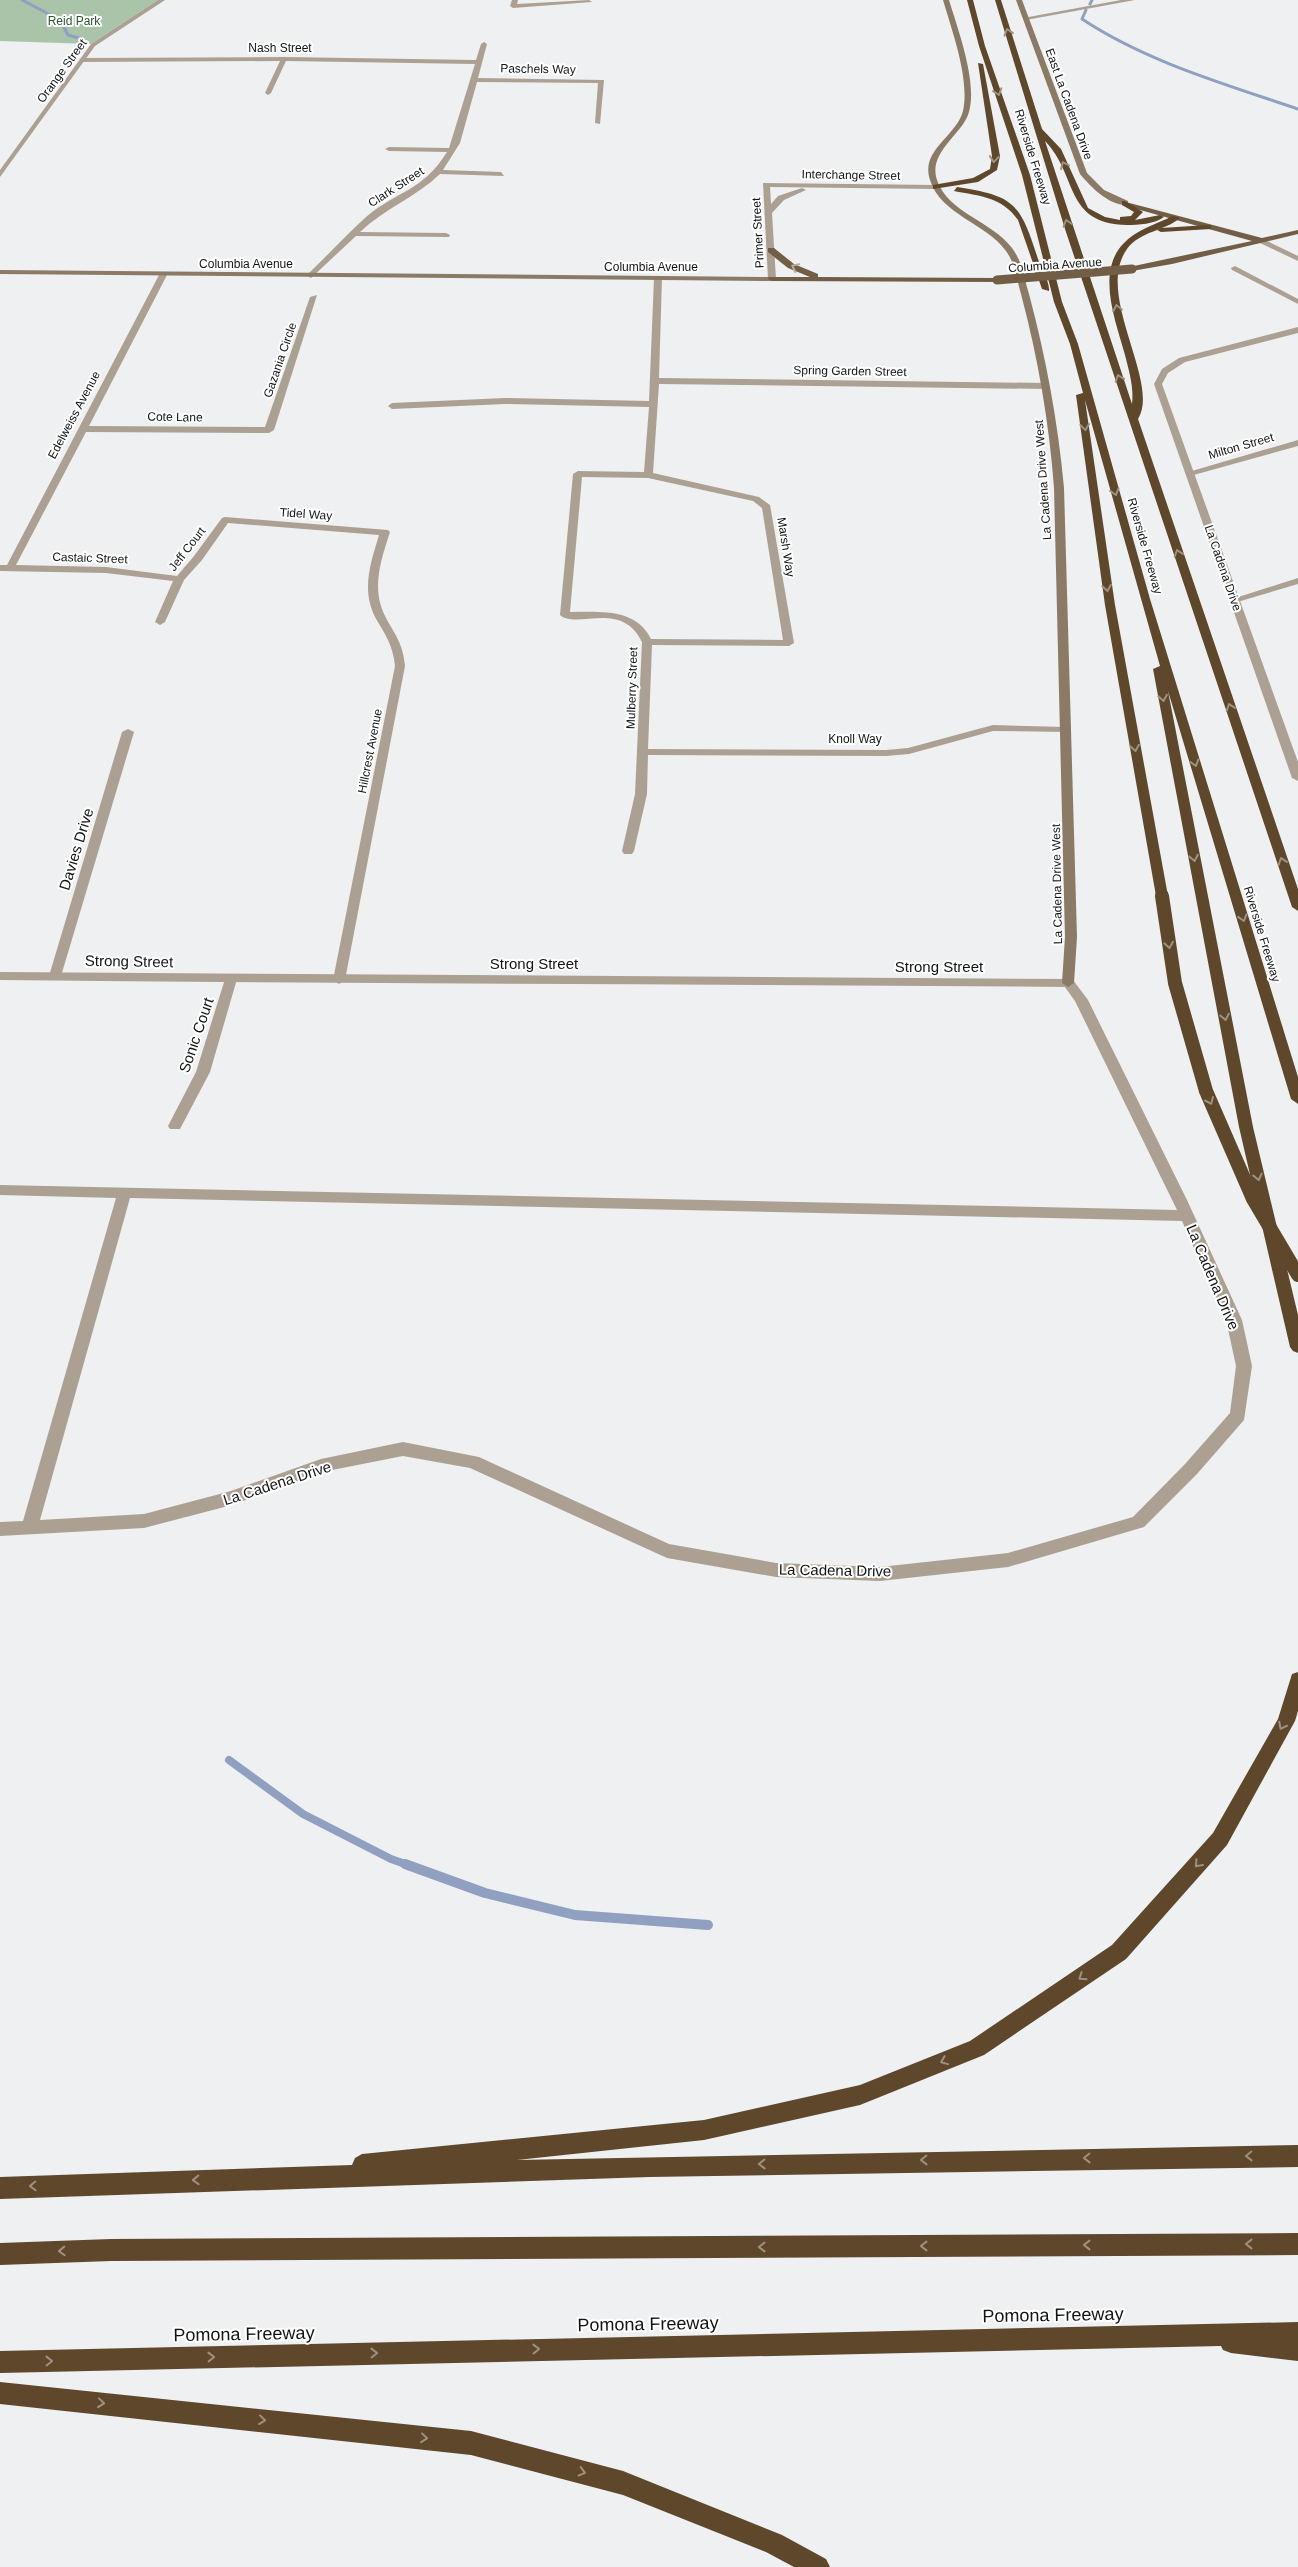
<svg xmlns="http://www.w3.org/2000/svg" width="1298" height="2567" font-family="Arial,sans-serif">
<rect width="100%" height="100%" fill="#eef0f2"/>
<polygon fill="#aac4aa" points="0,0 158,0 91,44 0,41"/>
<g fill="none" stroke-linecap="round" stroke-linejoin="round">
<g stroke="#90a0c1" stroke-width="3">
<polyline points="22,0 60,20 68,35 82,39"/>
<polyline points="1090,4 1092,0"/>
<path d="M1086,10L1082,19C1147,62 1225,84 1298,109"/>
</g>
<polyline stroke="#90a0c1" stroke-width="8" points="229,1760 303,1814 391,1859 408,1865"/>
<polyline stroke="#90a0c1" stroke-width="10" points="405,1864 485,1893 575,1915 708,1925"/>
<g fill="#aca093" fill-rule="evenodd">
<polygon points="512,0 518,0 517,4 589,0 592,2 513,8 510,6"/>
<path d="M484,42L487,44L478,78L604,80L600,124L595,123L598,83L477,82L460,143L443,170L501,172L504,176L440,174C416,197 384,209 360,232L446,233L450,235L449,237L356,236L311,278L307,276L308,274C328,255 346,235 366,217C398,190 422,192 447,152L389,151L385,149L389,147L449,148L475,64L286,61L271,93L268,95L265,93L280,61L82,62L79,60L82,58L284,57L476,60L481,44Z"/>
<polygon points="1235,266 1298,299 1298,304 1232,270 1231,268"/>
<path d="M163,273L167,275L89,426L265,427L310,297L317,295L274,430L269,433L86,432L16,565L106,567L177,576L194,556L222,518L225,517L388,530L390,532C381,560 371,588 385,616C395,635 403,643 405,666L345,980L339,984L333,980L395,666C393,645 385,634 375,617C361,589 371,562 379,535L228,523L202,560L184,580L165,622L160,625L155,622L173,581L106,573L0,571V565H7L159,275Z"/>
<path d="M658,276L662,278L659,378L1046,383L1050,386L1046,389L659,384L653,473L759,497L770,505L794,643L789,646L652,645L648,749L886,750L908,748L993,725L1065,727L1071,730L1069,732L993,731L909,754L886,756L648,755L647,794L634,851L632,854H624L622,851L635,794L642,642C621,599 577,630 560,615L573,474L578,471L644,472L649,407L505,404L392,409L388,406L392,403L505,398L649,401L654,278ZM582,477L648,478L753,501L762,508L783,640L651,639C636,608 600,612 570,612Z"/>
<polygon points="1298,440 1298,446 1190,476 1185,473"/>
<polygon points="1298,578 1298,584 1234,603 1229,600"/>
<polygon points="128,729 134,732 61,976 60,979 50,979 49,976 122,732"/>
<polygon points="231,975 237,979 210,1072 180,1129 170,1129 168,1126 196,1072 225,979"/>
<path d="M1068,979L1073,980L1088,1000L1187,1200L1242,1320L1252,1366L1244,1420L1197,1474L1144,1527L1008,1567L880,1581L776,1577L667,1558L470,1468L403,1456L322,1472L232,1505L144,1528L0,1536V1522L23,1521L116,1198L0,1195V1185L1177,1210L1075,1001L1062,983ZM130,1198L1182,1221L1226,1320L1236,1366L1230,1413L1185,1464L1133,1517L1008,1553L880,1567L776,1563L669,1544L479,1457L403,1442L321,1459L231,1491L144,1514L40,1520Z"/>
</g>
<g fill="#aca093" fill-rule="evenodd">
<polygon points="158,0 165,0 95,46 0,177 0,170 91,44"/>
<polygon points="1121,0 1135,0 1026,20 1023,18"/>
<polygon points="763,183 936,185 940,187 936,189 770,187 771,204 778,196 802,188 806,190 784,200 772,213 776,279 772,281 768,279"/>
<polygon points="1263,239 1298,256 1298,261 1260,243 1259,241"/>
<polygon points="1298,327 1298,333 1185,362 1168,373 1162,384 1298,762 1298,781 1292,778 1154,384 1162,369 1179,358"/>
<path d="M0,972L1068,979L1074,983L1068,987C712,984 356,984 0,980Z"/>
</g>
<g fill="#8a7a66" fill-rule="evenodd">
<path d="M943,0H949C958,30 979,85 968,115C959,137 928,153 937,180C948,213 992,221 1012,248C1022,261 1024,278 1029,294C1046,358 1058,422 1064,488L1077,937L1074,983L1068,987L1062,983L1065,937L1054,488C1049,422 1038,358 1021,294C1017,280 1015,263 1006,251C986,223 941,215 930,180C920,150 956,137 963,111C970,79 952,31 943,0Z"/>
<path d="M1016,0H1022L1087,173L1104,190L1128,201V205C1109,206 1091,187 1080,174Z"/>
<polygon points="0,270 772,277 776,279 772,281 0,274"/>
</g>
<g fill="#725e46" fill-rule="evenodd">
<polygon points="1122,201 1262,238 1298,230 1298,234 1172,264 1132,271 1129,271 1129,267 1252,241 1122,205"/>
<polygon points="768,248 774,248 794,264 818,274 818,277 997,278 1001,280 997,282 772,281 768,279 769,277 810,277 788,268 768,252"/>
</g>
<g fill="#5e472b" fill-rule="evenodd">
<polygon points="967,0 973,0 985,46 1030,175 1062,302 1078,344 1150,599 1298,1077 1298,1104 1291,1099 1168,691 1253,1127 1298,1315 1298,1353 1293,1351 1290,1347 1239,1127 1153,669 1160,666 1085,400 1115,605 1168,896 1162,900 1156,896 1105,605 1076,395 1083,393 1070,344 1054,302 1022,175 979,46"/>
<path d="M995,0H1001L1042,129L1061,149L1088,208L1105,217L1120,220V217L1131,216L1134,212L1122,205V201H1125L1143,212L1135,220L1160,215L1164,217C1155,224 1138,225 1127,225C1064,224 1078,175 1045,141L1132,404C1134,387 1129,371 1125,355C1116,322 1096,273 1123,244C1136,230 1156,224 1173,216L1180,218C1165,231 1140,231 1127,249C1094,295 1161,382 1138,419L1298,889V911L1292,907L1065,229Z"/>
<polygon points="978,63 983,64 1000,156 997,170 978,182 933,189 933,185 973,178 990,169 992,156"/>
<path d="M957,187C1016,196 1020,204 1038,259C1041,268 1050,282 1049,291L1042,289L1018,220C1002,197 980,196 954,191Z"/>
<polygon points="1208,225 1211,225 1211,229 1161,232 1157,230 1161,228"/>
<polygon points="1298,1672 1298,1711 1295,1721 1227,1845 1126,1959 984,2055 860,2105 704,2140 517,2160 1298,2145 1298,2167 649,2177 0,2199 0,2177 352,2165 355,2158 362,2154 704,2120 860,2085 970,2041 1112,1945 1213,1833 1278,1719 1292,1674"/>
<polygon points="1298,2233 1298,2255 111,2261 0,2265 0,2243 111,2239"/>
<polygon points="1298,2322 1298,2361 1231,2353 1223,2350 1221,2346 0,2373 0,2351"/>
<polygon points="0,2382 471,2431 623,2471 782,2535 826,2559 830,2567 794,2567 766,2552 623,2495 471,2455 0,2404"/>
</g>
<polyline stroke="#725e46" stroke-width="9" points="997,280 1132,269"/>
<polyline stroke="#5e472b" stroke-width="14" points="1162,896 1175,983 1206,1091 1253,1199 1298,1275"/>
</g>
<defs><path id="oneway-chevron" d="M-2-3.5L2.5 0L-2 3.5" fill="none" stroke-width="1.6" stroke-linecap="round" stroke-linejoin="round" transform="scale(1.25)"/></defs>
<g stroke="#9e9180">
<use href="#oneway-chevron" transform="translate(1008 32) rotate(-107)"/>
<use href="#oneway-chevron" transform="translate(998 92) rotate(71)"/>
<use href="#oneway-chevron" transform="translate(994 159) rotate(95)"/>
<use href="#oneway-chevron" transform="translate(1064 165) rotate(-115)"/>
<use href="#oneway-chevron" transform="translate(1067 223) rotate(-108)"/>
<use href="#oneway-chevron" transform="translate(1117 308) rotate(-102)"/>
<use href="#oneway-chevron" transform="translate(1119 378) rotate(-109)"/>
<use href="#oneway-chevron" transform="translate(1085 427) rotate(83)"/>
<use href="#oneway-chevron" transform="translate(1115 492) rotate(74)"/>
<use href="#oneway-chevron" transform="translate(1178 553) rotate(-109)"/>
<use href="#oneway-chevron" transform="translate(1107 588) rotate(81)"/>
<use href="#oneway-chevron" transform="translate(1163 698) rotate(80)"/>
<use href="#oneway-chevron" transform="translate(1230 707) rotate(-109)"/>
<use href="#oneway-chevron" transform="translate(1135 748) rotate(80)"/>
<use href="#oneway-chevron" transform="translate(1195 763) rotate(73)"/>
<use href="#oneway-chevron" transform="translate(1194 858) rotate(79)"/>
<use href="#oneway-chevron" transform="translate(1282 861) rotate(-109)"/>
<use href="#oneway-chevron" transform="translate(1243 918) rotate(73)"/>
<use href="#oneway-chevron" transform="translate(1169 945) rotate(81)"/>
<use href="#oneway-chevron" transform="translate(1225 1017) rotate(79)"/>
<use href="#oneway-chevron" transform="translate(1210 1101) rotate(66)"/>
<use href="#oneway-chevron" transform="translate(1258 1177) rotate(77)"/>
<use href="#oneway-chevron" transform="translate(1282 1726) rotate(117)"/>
<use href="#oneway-chevron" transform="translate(1198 1864) rotate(132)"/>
<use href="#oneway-chevron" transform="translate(1082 1977) rotate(146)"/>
<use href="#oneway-chevron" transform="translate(944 2061) rotate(158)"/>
<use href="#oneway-chevron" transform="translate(1249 2156) rotate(179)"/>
<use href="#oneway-chevron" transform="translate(1087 2158) rotate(179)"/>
<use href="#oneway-chevron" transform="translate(924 2160) rotate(179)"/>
<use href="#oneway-chevron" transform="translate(762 2164) rotate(179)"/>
<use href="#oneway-chevron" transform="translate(196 2180) rotate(178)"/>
<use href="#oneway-chevron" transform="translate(33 2186) rotate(178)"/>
<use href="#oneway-chevron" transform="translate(1249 2244) rotate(180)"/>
<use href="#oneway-chevron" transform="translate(1087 2245) rotate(180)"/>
<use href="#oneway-chevron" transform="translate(924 2246) rotate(180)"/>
<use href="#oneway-chevron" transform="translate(762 2247) rotate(180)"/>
<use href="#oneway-chevron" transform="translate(62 2251) rotate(178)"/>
<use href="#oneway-chevron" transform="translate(536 2349) rotate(-1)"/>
<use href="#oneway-chevron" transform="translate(374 2353) rotate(-1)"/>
<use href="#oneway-chevron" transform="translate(211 2357) rotate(-1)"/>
<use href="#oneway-chevron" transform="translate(49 2361) rotate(-1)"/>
<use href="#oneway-chevron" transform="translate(101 2403) rotate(6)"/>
<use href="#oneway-chevron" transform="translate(262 2420) rotate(6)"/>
<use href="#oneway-chevron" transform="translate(424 2438) rotate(6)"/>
<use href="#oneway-chevron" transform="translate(582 2472) rotate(15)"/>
</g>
<use stroke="#b8aea2" href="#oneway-chevron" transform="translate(795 267) rotate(-154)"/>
<g text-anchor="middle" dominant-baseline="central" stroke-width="4" stroke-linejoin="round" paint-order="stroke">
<g font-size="12" fill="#2b562d" stroke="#fff">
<text x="74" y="21">Reid Park</text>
</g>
<g font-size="12" fill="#121313" stroke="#fff">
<text x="280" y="48">Nash Street</text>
<text transform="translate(538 69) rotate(1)">Paschels Way</text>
<text transform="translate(62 71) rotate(-54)">Orange Street</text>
<text transform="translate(1069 104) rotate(70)">East La Cadena Drive</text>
<text transform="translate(1033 157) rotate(73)">Riverside Freeway</text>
<text transform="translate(851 175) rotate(1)">Interchange Street</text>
<text transform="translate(396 187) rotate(-33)">Clark Street</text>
<text transform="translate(758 233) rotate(-93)">Primer Street</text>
<text x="246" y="264">Columbia Avenue</text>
<text transform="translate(1055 265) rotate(-4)">Columbia Avenue</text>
<text x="651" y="267">Columbia Avenue</text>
<text transform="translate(280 360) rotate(-71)">Gazania Circle</text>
<text transform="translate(850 371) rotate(1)">Spring Garden Street</text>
<text transform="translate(74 415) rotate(-62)">Edelweiss Avenue</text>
<text transform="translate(175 417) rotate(1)">Cote Lane</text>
<text transform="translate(1241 446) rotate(-16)">Milton Street</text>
<text transform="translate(1043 480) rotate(-94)">La Cadena Drive West</text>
<text transform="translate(306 514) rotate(4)">Tidel Way</text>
<text transform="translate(1145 546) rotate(74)">Riverside Freeway</text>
<text transform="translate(786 547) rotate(81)">Marsh Way</text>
<text transform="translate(187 549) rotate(-52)">Jeff Court</text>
<text transform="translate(90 558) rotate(2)">Castaic Street</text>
<text transform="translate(1223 568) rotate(71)">La Cadena Drive</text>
<text transform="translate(632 688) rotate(-88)">Mulberry Street</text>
<text x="855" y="739">Knoll Way</text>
<text transform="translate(370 751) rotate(-79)">Hillcrest Avenue</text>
<text transform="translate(1057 884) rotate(-91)">La Cadena Drive West</text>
<text transform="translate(1262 934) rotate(73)">Riverside Freeway</text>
</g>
<g font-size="15" fill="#121313" stroke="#fff">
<text transform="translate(76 849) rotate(-73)">Davies Drive</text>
<text transform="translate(129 961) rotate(1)">Strong Street</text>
<text x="534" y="963">Strong Street</text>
<text x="939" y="966">Strong Street</text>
<text transform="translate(196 1035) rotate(-71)">Sonic Court</text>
<text transform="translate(1213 1277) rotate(67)">La Cadena Drive</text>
<text transform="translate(277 1483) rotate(-18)">La Cadena Drive</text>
<text transform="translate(835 1570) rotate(1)">La Cadena Drive</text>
</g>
<g font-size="18" fill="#121313" stroke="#fff">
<text transform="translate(1053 2315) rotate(-1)">Pomona Freeway</text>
<text transform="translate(648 2324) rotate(-1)">Pomona Freeway</text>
<text transform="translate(244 2334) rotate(-1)">Pomona Freeway</text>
</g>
</g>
</svg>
